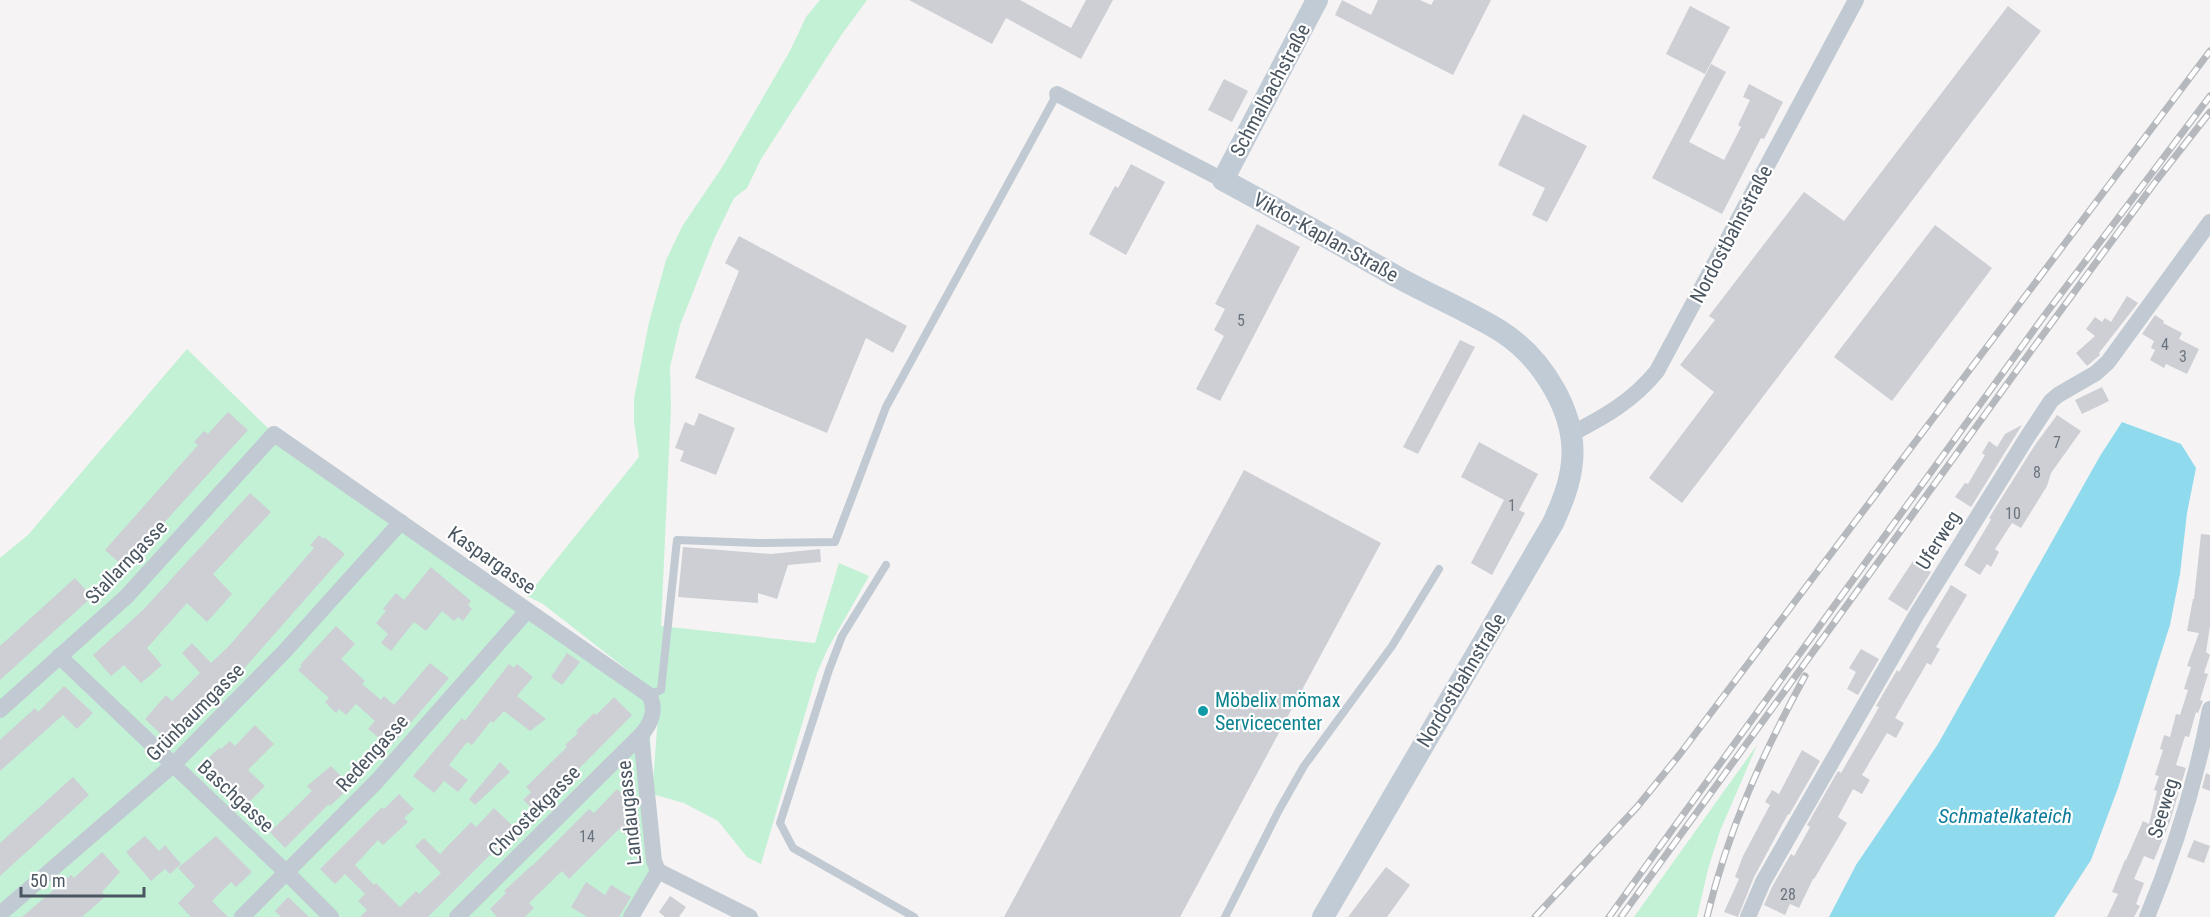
<svg xmlns="http://www.w3.org/2000/svg" width="2210" height="917" font-family="'Roboto Condensed',sans-serif">
<rect width="100%" height="100%" fill="#f5f3f3"/>
<g fill="#c3f1d5">
<polygon points="820,0 867,0 842,34 761,159 747,188 734,198 714,239 680,325 670,367 671,407 661,626 815,643 839,563 869,576 827,650 817,673 761,864 747,857 718,821 684,803 652,794 659,704 657,693 543,604 527,596 639,457 634,422 634,399 649,322 666,260 683,225 723,166 790,51 806,17"/>
<polygon points="187,349 274,434 649,695 654,861 631,917 0,917 0,558 28,535"/>
<polygon points="1757,745 1720,831 1708,869 1697,917 1634,917"/>
</g>
<polygon fill="#90daee" points="2122,422 2181,444 2196,468 2187,513 2180,574 2170,625 2118,788 2091,860 2054,917 1829,917 1856,865 1938,744 2100,456"/>
<g fill="#cdcfd5">
<polygon points="909,0 1020,0 1071,28 1086,0 1113,0 1081,59 1006,18 992,44"/>
<polygon points="1342,0 1371,15 1378,0 1420,0 1431,5 1434,0 1491,0 1453,75 1335,15"/>
<polygon points="1690,6 1730,27 1705,74 1666,54"/>
<polygon points="2008,6 2041,31 1682,503 1649,478 1714,392 1680,365 1715,320 1709,316 1804,192 1844,221"/>
<polygon points="1711,64 1726,72 1689,142 1724,160 1741,127 1738,125 1750,100 1743,97 1749,84 1783,102 1764,139 1761,138 1722,214 1652,178"/>
<polygon points="1224,79 1248,91 1232,122 1208,110"/>
<polygon points="1523,114 1587,146 1547,222 1532,215 1545,188 1498,165"/>
<polygon points="1131,164 1165,182 1126,255 1089,234 1115,186 1118,188"/>
<polygon points="1257,224 1300,247 1220,401 1196,389 1224,336 1214,330 1225,309 1215,304"/>
<polygon points="1935,225 1992,268 1892,401 1834,357"/>
<polygon points="739,236 907,326 893,353 866,338 827,433 695,378 739,271 725,263"/>
<polygon points="2127,296 2138,303 2099,353 2100,355 2087,366 2076,353 2095,336 2086,329 2095,317 2102,322 2105,318 2111,322"/>
<polygon points="2155,315 2164,321 2163,323 2182,333 2179,339 2199,349 2187,374 2166,364 2164,368 2150,360 2155,350 2151,348 2154,341 2142,334"/>
<polygon points="1460,340 1475,347 1418,454 1403,447"/>
<polygon points="2102,387 2109,401 2082,414 2075,400"/>
<polygon points="228,412 248,430 124,567 105,550 198,445 194,442 204,431 208,434"/>
<polygon points="699,413 735,428 716,475 680,461 684,451 675,448 685,422 694,426"/>
<polygon points="2057,415 2081,431 2051,473 2047,486 2021,528 2012,523 1995,549 1999,552 1991,567 1987,564 1980,575 1964,565 1989,523 1991,519 1989,518 2035,445"/>
<polygon points="2022,425 1971,507 1955,497 1965,483 1968,484 1985,455 1982,453 1989,441 1997,447 2005,434"/>
<polygon points="1479,442 1538,474 1519,510 1525,513 1492,575 1471,563 1504,500 1461,477"/>
<polygon points="1244,470 1381,543 1180,917 1004,917"/>
<polygon points="250,493 271,512 213,574 232,594 207,622 187,603 147,648 162,665 141,683 124,665 111,676 93,655 143,610"/>
<polygon points="2201,534 2210,535 2210,626 2206,652 2210,655 2204,673 2208,674 2200,700 2203,701 2198,713 2196,712 2189,737 2185,736 2176,765 2186,768 2170,821 2154,860 2144,856 2134,879 2144,883 2136,904 2140,906 2134,917 2107,917 2118,894 2112,892 2125,860 2126,860 2143,821 2149,824 2157,791 2154,790 2159,776 2155,775 2163,750 2160,749 2164,735 2170,737 2176,714 2180,715 2188,690 2184,689 2191,667 2187,666 2199,633 2187,631 2193,599 2194,599"/>
<polygon points="319,535 323,539 324,537 345,554 242,671 169,742 145,719 166,695 172,701 200,673 182,653 192,643 211,663 228,647 314,548 310,545"/>
<polygon points="683,547 771,554 820,549 821,562 788,565 777,599 758,593 758,603 678,597"/>
<polygon points="1913,561 1931,572 1907,611 1888,599"/>
<polygon points="431,567 471,601 468,605 472,609 463,621 458,617 454,621 442,611 426,631 414,622 391,651 381,643 388,634 376,623 386,611 383,609 396,593 404,600"/>
<polygon points="75,578 92,597 0,680 0,646"/>
<polygon points="1951,585 1967,595 1936,647 1940,649 1931,665 1927,663 1895,718 1904,723 1896,738 1887,733 1862,775 1870,780 1862,794 1853,789 1838,817 1847,823 1814,879 1813,879 1799,908 1790,904 1785,915 1764,905 1772,887 1791,854 1794,856 1810,827 1807,825 1838,771 1841,773 1870,723 1879,707 1876,706 1897,670 1899,672"/>
<polygon points="336,626 355,644 341,659 365,681 362,684 381,700 384,696 394,705 430,663 449,678 390,747 368,729 375,721 356,704 346,715 339,709 336,713 325,702 329,698 298,670 302,666 300,665"/>
<polygon points="1861,649 1879,659 1858,695 1847,689 1856,672 1849,668"/>
<polygon points="567,653 580,662 562,685 551,677"/>
<polygon points="509,664 514,668 517,664 533,677 517,696 546,719 530,731 504,711 493,723 491,721 472,745 467,742 449,765 468,780 458,792 444,781 434,793 413,776 462,718 465,721"/>
<polygon points="64,686 93,713 77,729 63,715 0,771 0,740 35,708 38,712"/>
<polygon points="614,697 632,715 536,812 523,800 531,792 526,787 567,747 565,745 578,733 576,731 594,713 596,715"/>
<polygon points="255,725 274,744 248,770 265,786 245,806 202,764 219,748 221,749 230,741 235,746"/>
<polygon points="1802,750 1820,761 1789,815 1788,814 1754,877 1738,917 1724,912 1739,879 1735,877 1743,856 1770,805 1765,802 1772,790 1779,794"/>
<polygon points="500,762 510,772 475,805 469,799"/>
<polygon points="331,766 341,776 336,781 346,791 330,806 329,804 285,848 270,832 312,791 307,786"/>
<polygon points="2206,773 2210,775 2210,791 2202,788"/>
<polygon points="73,777 89,795 0,876 0,843"/>
<polygon points="617,789 632,803 637,802 641,837 624,834 619,829 569,879 562,871 529,903 534,908 525,917 497,917 490,909 506,893 504,891 531,866 532,866 589,809 594,813"/>
<polygon points="399,794 414,809 404,818 408,822 383,845 378,840 355,865 374,885 376,883 400,907 416,891 419,894 441,873 415,846 424,838 440,854 471,822 476,827 494,808 516,829 428,917 360,917 367,910 358,901 365,894 345,874 335,884 320,869 382,807 384,809"/>
<polygon points="145,836 159,851 165,845 181,864 170,874 165,869 151,881 126,852"/>
<polygon points="216,836 252,872 236,887 231,882 212,901 228,917 191,917 178,903 195,886 178,868"/>
<polygon points="2194,840 2210,846 2204,863 2187,857"/>
<polygon points="102,852 120,872 102,892 106,896 82,917 22,917 71,875 74,878"/>
<polygon points="1386,867 1410,885 1387,917 1348,917"/>
<polygon points="586,882 605,895 611,885 631,897 619,917 587,917 571,907"/>
<polygon points="670,896 686,907 679,917 665,917 659,912"/>
<polygon points="288,897 309,917 281,917 275,911"/>
</g>
<g fill="none" stroke-linecap="round" stroke-linejoin="round">
<g stroke="#c1cad2" stroke-width="8">
<polyline points="886,565 842,636 829,670 780,823 793,848 914,917"/>
<polyline points="649,695 661,690 677,540 758,543 835,542 886,407 1057,94"/>
<polyline points="1225,917 1279,810 1304,766 1392,646 1439,569"/>
</g>
<g stroke="#c1cad2" stroke-width="16">
<polyline points="1057,94 1223,180"/>
<path d="M1571,434C1604,417 1633,401 1657,371L1856,0"/>
<polyline points="59,656 287,873 331,917"/>
<path d="M0,710L127,596L274,434L649,695C657,709 651,724 641,735L457,917"/>
<polyline points="658,871 750,917"/>
<polyline points="0,914 173,765 284,652 401,522"/>
<polyline points="242,917 377,781 527,611"/>
<polyline points="631,917 658,871 654,861 641,735"/>
<polyline points="1748,917 1763,882 1788,838 1917,614 2026,439 2051,401 2058,395 2096,373 2108,362 2210,222"/>
<path d="M2147,917C2175,850 2196,781 2210,709"/>
</g>
<path stroke="#c1cbd6" stroke-width="22" d="M1317,0L1223,180C1283,212 1342,246 1401,279C1434,297 1470,312 1502,332C1542,358 1577,413 1572,462C1570,484 1562,503 1553,523L1323,917"/>
<defs>
<g id="rail">
<polyline points="1535,917 1637,807 1680,754 2210,51"/>
<polyline points="1609,917 2041,320 2210,96"/>
<polyline points="1621,917 2031,351 2156,181 2210,112"/>
<path d="M1707,917C1728,830 1762,755 1805,676"/>
</g>
</defs>
<use href="#rail" stroke="#b5b8bd" stroke-width="7"/>
<use href="#rail" stroke="#fff" stroke-width="4.5" stroke-dasharray="14" stroke-linecap="butt"/>
</g>
<circle fill="#0f9aa8" stroke="#fff" stroke-width="2" cx="1203" cy="711" r="6"/>
<g text-anchor="middle" dominant-baseline="central" stroke-width="4.5" stroke-linejoin="round" paint-order="stroke">
<g font-size="16" fill="#6b747e">
<text x="1241" y="320">5</text>
<text x="2165" y="344">4</text>
<text x="2183" y="356">3</text>
<text x="2057" y="442">7</text>
<text x="2037" y="472">8</text>
<text x="1512" y="505">1</text>
<text x="2013" y="513">10</text>
<text x="587" y="836">14</text>
<text x="1788" y="894">28</text>
</g>
<g font-size="20" fill="#4a5661" stroke="#fff">
<text transform="translate(1270 90) rotate(-62)">Schmalbachstraße</text>
<text transform="translate(1731 234) rotate(-62)">Nordostbahnstraße</text>
<text transform="translate(1326 237) rotate(29)">Viktor-Kaplan-Straße</text>
<text transform="translate(1938 540) rotate(-58)">Uferweg</text>
<text transform="translate(492 560) rotate(35)">Kaspargasse</text>
<text transform="translate(126 562) rotate(-46)">Stallarngasse</text>
<text transform="translate(1461 680) rotate(-59)">Nordostbahnstraße</text>
<text transform="translate(195 712) rotate(-45)">Grünbaumgasse</text>
<text transform="translate(372 753) rotate(-48)">Redengasse</text>
<text transform="translate(236 796) rotate(43)">Baschgasse</text>
<text transform="translate(2163 808) rotate(-73)">Seeweg</text>
<text transform="translate(534 811) rotate(-45)">Chvostekgasse</text>
<text transform="translate(629 813) rotate(-96)">Landaugasse</text>
</g>
<g font-size="20" fill="#0d838f" stroke="#fff" text-anchor="start">
<text x="1215" y="700">Möbelix mömax<tspan x="1215" dy="23">Servicecenter</tspan></text>
</g>
<g font-size="21" font-style="italic" fill="#0c7c9b" stroke="#fff">
<text x="2005" y="816">Schmatelkateich</text>
</g>
</g>
<path d="M21 887v9h123v-9" fill="none" stroke="#4a5661" stroke-width="3"/>
<text x="30" y="887" font-size="18" fill="#4a5661" stroke="#ffffff" stroke-width="4.5" paint-order="stroke">50 m</text>
</svg>
